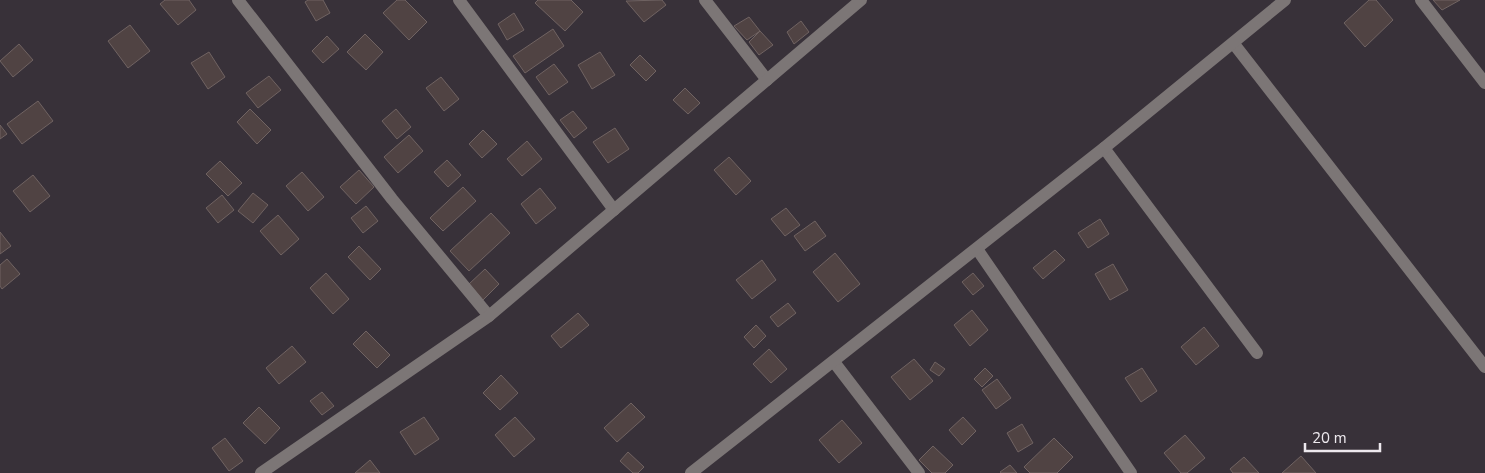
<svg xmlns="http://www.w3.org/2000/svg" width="1485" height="473" font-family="'Nunito Sans',sans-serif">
<rect width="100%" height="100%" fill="#383139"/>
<g fill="#504343" stroke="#706362">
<polygon points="165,0 189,0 196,10 178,25 160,4"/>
<polygon points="308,0 323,0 330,13 316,21 305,2"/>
<polygon points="397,0 405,0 427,22 409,40 383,13"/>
<polygon points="538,0 571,0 583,12 565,31 535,3"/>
<polygon points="662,0 666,5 644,22 626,1"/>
<polygon points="1369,0 1376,0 1393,20 1365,47 1344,23"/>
<polygon points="1433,0 1460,0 1442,10"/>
<polygon points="514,13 524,30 507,40 498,24"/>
<polygon points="749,17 760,31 747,40 734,26"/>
<polygon points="801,21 809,32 794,44 787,32"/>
<polygon points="130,25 150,51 128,68 108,41"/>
<polygon points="553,29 564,46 525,73 513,56"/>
<polygon points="760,31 773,45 759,55 749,42"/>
<polygon points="365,34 383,52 366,70 347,52"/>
<polygon points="327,36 339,49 323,63 312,51"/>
<polygon points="19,44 33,60 13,77 0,61"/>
<polygon points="209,52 225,77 208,89 191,63"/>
<polygon points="600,52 615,75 592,89 578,65"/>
<polygon points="640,55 656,71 646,81 630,65"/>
<polygon points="554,64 568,82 549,95 536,77"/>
<polygon points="269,76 281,90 258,108 246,93"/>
<polygon points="441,77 459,99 444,111 426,88"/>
<polygon points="685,88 700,103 688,114 673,100"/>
<polygon points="38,101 53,121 22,144 7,124"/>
<polygon points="250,109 271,130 257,144 237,122"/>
<polygon points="396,109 411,127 397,139 382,121"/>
<polygon points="573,111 587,128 574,138 560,120"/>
<polygon points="0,125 7,134 0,139"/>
<polygon points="615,128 629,149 608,163 593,142"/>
<polygon points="483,130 497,144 482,158 469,144"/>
<polygon points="409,135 423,151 398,173 384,157"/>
<polygon points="527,141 542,159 522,176 507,159"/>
<polygon points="729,157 751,181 736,195 714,170"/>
<polygon points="447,160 461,175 448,187 434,172"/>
<polygon points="220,161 242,183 228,196 206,174"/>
<polygon points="359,170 374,187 356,204 340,187"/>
<polygon points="302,172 324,197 308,211 286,186"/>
<polygon points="33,175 50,196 30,212 13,191"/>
<polygon points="463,187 476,201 443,231 430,218"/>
<polygon points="540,188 556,208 536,224 521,204"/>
<polygon points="253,193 268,205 253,223 238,211"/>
<polygon points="222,195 234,210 218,223 206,208"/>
<polygon points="366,206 378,221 363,233 351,218"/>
<polygon points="786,208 800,225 785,236 771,219"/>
<polygon points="491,213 510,233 469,271 450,251"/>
<polygon points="278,215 299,239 281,255 260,231"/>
<polygon points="1100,219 1109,234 1088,248 1078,233"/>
<polygon points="815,221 826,236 805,251 794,236"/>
<polygon points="0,232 11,246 0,254"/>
<polygon points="359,246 381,269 370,280 348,257"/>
<polygon points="1055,250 1065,260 1043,279 1033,268"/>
<polygon points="835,253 860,284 838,302 813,272"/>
<polygon points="7,259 20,274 2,289 0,286 0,265"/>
<polygon points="762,260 776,280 752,299 736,280"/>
<polygon points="1113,264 1128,290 1110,300 1095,274"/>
<polygon points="485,269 499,284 483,300 469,284"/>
<polygon points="326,273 349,299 333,314 310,288"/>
<polygon points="973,273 984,286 973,295 962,282"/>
<polygon points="788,303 796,313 778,327 770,317"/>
<polygon points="972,310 988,330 970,346 954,325"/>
<polygon points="578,313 589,325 561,348 551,336"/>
<polygon points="756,325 766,336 754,348 744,337"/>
<polygon points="1204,327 1219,346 1196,365 1181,347"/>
<polygon points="366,331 390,355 377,368 353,344"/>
<polygon points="292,346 306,362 279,384 266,368"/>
<polygon points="769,349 787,369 771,383 753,364"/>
<polygon points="914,359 933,381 910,400 891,377"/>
<polygon points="935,362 945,369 939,376 930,370"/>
<polygon points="985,368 993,376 982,387 974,379"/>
<polygon points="1142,368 1157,391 1141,402 1125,378"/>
<polygon points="501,375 518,393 500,410 483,393"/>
<polygon points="997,379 1011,398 996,409 982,390"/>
<polygon points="322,392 334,406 322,415 310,401"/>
<polygon points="631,403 645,417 617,442 604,428"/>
<polygon points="259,407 280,428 265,444 243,423"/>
<polygon points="424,417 439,439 415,455 400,432"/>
<polygon points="515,417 535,439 514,457 495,435"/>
<polygon points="963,417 976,431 962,445 949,430"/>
<polygon points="842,420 862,443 839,463 819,440"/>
<polygon points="1022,424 1033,443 1018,452 1007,433"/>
<polygon points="1185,435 1205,458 1187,473 1181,473 1164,453"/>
<polygon points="225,438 243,461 229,471 212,448"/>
<polygon points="1054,438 1073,457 1057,473 1030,473 1024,467"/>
<polygon points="933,446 953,465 945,473 932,473 919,460"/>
<polygon points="628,452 644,467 638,473 633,473 620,461"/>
<polygon points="1301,456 1316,473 1282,473"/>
<polygon points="1244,457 1259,473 1233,473 1230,469"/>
<polygon points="370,460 380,473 355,473"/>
<polygon points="1010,465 1017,473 1001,473 1000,472"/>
</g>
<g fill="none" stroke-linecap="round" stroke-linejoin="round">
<g stroke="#7c7676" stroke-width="12">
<polyline points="238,0 392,199 489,316"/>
<polyline points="459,0 614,210"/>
<polyline points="705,0 767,80"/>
<polyline points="1421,0 1485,83"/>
<polyline points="1234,44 1485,367"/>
<polyline points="1104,148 1257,353"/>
<polyline points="977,249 1131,473"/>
<polyline points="834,362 919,473"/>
<polyline points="261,473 489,316 861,0"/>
<polyline points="691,473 1104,148 1285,0"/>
</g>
</g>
<path d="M1305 443v8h75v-8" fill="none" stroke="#ede9ee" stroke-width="2.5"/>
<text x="1312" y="443" font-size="15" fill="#ede9ee" stroke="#383139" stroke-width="4" paint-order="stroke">20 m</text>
</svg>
